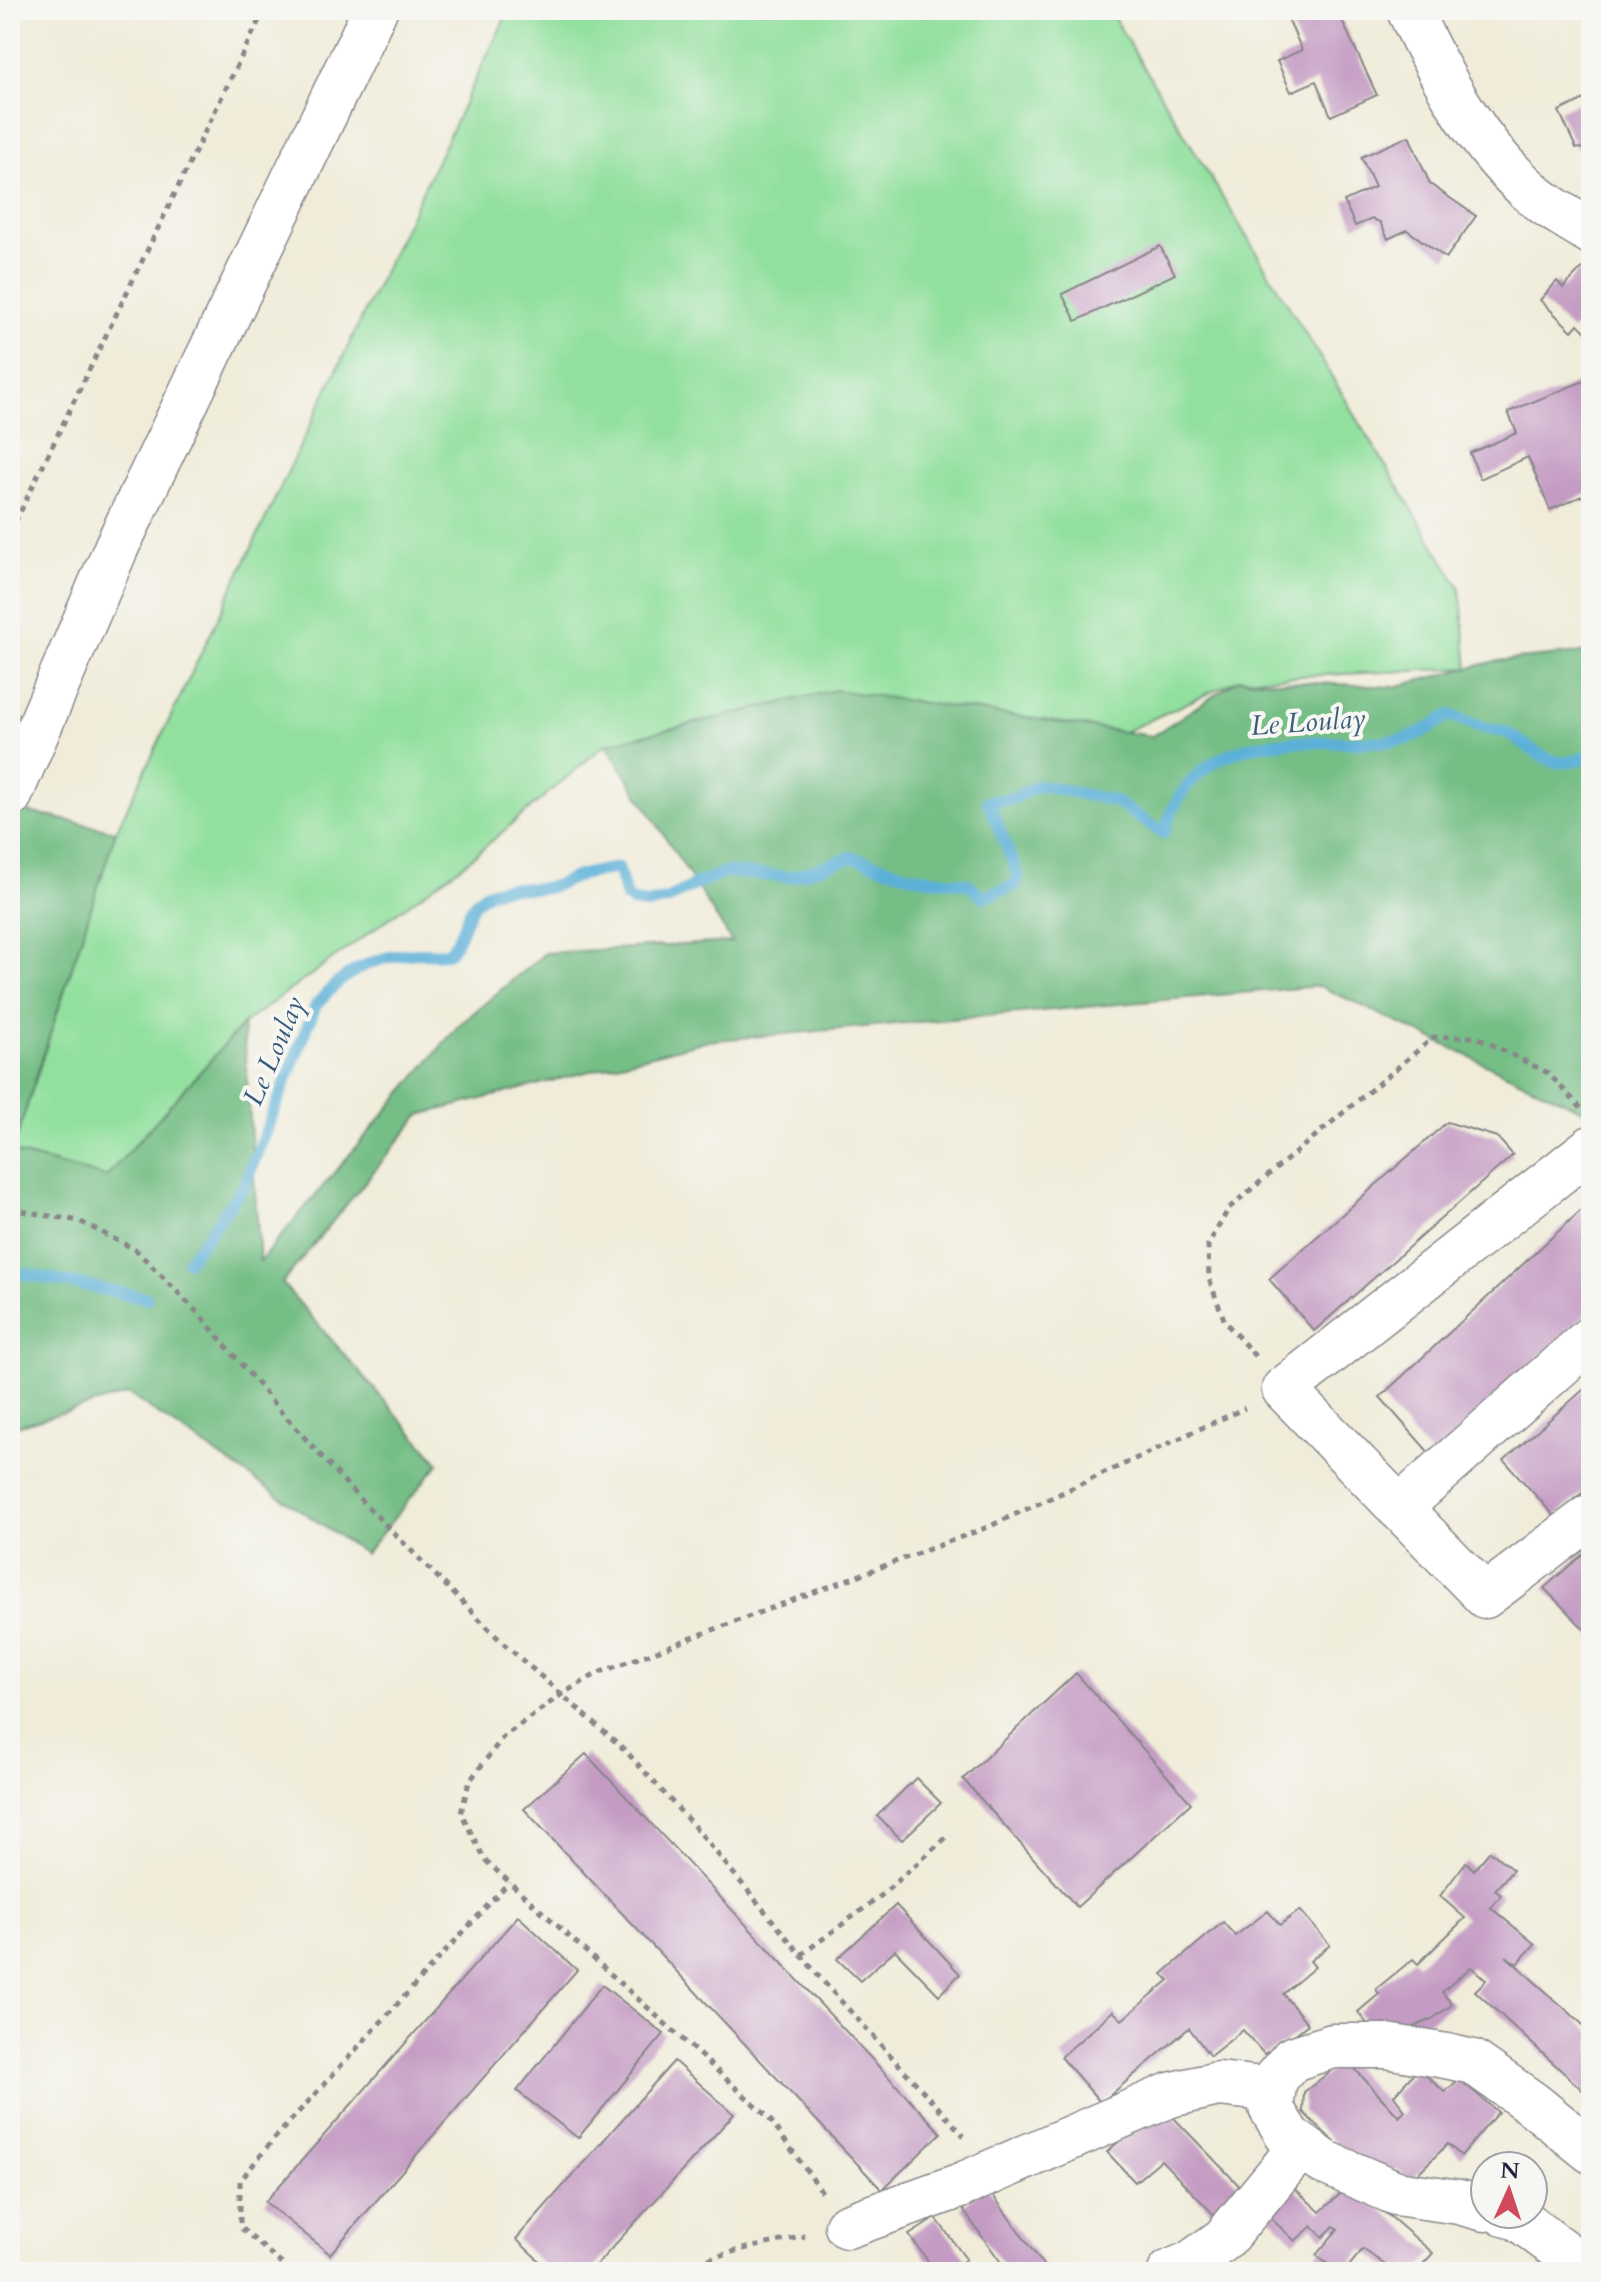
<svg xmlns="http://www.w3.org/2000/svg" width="1601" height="2282" font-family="Cardo,serif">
<rect width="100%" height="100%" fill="#f6f6f2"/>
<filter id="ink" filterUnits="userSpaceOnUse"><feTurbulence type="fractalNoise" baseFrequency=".0125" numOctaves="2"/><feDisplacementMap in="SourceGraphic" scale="16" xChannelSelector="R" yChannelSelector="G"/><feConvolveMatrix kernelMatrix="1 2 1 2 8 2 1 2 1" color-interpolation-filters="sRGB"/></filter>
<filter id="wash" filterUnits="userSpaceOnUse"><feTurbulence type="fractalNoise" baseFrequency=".006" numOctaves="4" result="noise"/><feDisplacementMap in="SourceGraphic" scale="32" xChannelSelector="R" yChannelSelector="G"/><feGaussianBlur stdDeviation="1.8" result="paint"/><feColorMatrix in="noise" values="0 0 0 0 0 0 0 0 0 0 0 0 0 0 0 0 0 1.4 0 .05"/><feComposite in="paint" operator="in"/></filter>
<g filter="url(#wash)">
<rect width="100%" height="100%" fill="#f0ecd9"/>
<polygon fill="#92e09e" stroke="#5a816c" stroke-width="2" points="509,10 1109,10 1460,588 1468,668 1239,679 1124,732 606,744 467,862 243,1024 106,1177 12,1152 116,831"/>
<polygon fill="#75be85" stroke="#4c7060" stroke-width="2" points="1591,652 1591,1114 1320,986 706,1041 420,1115 282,1283 439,1463 365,1554 128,1394 10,1428 10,808 116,831 12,1152 106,1177 243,1024 260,1261 459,1025 545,953 732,942 606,744 835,690 1152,736 1239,679 1394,687 1496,661"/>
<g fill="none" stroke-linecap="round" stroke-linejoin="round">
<g stroke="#5cb0d8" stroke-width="12">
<path d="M188,1261L244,1186L316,1005C343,972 374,956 416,953C427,953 437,954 448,953C463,939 463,914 479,899C499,881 522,891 546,888C558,886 569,879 581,875C593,872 606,870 618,868L626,897L634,902L647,904L668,899L696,884L726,872L790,877L852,857L916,877L968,884L983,897L1016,885L1018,875L988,801L1012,799L1039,785L1114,801L1163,833C1169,821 1173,805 1181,794C1234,719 1325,750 1400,740C1416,738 1436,723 1450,715C1463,720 1478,727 1492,730C1499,731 1498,729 1505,732C1537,748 1551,777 1591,754"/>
<polyline points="10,1271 147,1298"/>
</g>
</g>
<g id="blocks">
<g fill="#c49bc3">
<polygon points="1284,10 1350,10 1339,14 1377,95 1331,116 1316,81 1291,92 1277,61 1302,50"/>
<polygon points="1591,96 1591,155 1588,149 1576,148 1559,111"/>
<polygon points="1409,136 1430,184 1476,216 1446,258 1407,230 1388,239 1380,222 1372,219 1355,226 1344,201 1375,187 1361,157"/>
<polygon points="1160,246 1175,274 1076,321 1062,294"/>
<polygon points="1591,259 1591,337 1578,324 1572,331 1540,300 1557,281 1563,288"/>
<polygon points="1591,378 1591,492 1550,510 1528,457 1480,479 1470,453 1517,433 1508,412"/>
<polygon points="1447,1122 1497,1137 1513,1155 1314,1331 1269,1279"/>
<polygon points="1591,1201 1591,1309 1432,1456 1380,1397"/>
<polygon points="1591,1383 1591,1485 1555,1517 1504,1460"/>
<polygon points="1591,1547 1591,1636 1544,1588"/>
<polygon points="1076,1673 1191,1803 1077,1907 963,1779"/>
<polygon points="586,1754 941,2133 882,2190 524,1809"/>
<polygon points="916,1778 941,1803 902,1840 877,1816"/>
<polygon points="1490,1851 1513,1870 1495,1890 1501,1895 1491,1908 1535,1944 1517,1964 1506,1956 1591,2032 1591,2098 1475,1991 1486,1980 1471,1967 1442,1992 1452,2004 1449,2007 1432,2019 1396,2035 1383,2023 1373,2031 1358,2012 1379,1994 1376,1989 1413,1959 1418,1964 1465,1918 1440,1896 1466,1862 1474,1870"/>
<polygon points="896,1905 960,1974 939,1995 895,1950 860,1981 837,1959"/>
<polygon points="1300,1910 1330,1945 1310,1961 1315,1967 1283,1994 1308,2024 1283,2044 1264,2054 1243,2030 1210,2056 1189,2028 1101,2103 1061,2057 1113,2011 1122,2020 1169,1980 1162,1974 1223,1922 1235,1936 1268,1911 1280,1925"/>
<polygon points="518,1916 577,1970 330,2254 265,2202"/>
<polygon points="602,1985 664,2034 578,2138 517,2091"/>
<polygon points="1346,2059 1399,2117 1405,2111 1394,2095 1418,2069 1445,2092 1459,2079 1498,2112 1461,2156 1448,2144 1410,2181 1397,2168 1389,2177 1362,2169 1303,2112 1304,2092"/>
<polygon points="674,2061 734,2114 590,2272 551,2272 516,2239"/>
<polygon points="1172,2116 1253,2200 1224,2225 1161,2160 1135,2182 1107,2152 1128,2133"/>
<polygon points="1291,2185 1320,2212 1348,2187 1392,2218 1433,2253 1416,2272 1395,2272 1363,2249 1344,2272 1338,2272 1316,2255 1338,2229 1334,2226 1323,2237 1312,2226 1295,2241 1264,2212"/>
<polygon points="987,2187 1048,2272 1008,2272 961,2207"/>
<polygon points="936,2218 966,2259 948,2272 936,2272 909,2235"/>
</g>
</g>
</g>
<g filter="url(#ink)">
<use href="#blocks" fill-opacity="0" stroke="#89878a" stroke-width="2"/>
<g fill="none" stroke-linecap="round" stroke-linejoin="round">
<defs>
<g id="minor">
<path d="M1409,10C1442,79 1478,149 1538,198C1554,211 1574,221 1591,232"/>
<polyline points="1591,1148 1284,1389 1485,1596 1591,1516"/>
<polyline points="1399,1508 1591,1338"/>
<polyline points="1485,2209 1459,2202 1396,2193 1324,2162 1289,2137 1271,2108 1275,2079 1292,2059 1333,2046 1387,2046 1446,2056 1473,2062 1533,2104 1591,2151"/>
<polyline points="1504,2214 1518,2218 1590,2272"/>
<polyline points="847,2226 959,2186 1170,2095 1218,2084 1273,2090"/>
<polyline points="1170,2272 1191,2263 1224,2239 1301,2146"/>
</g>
<polyline id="major" points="10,795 117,546 375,10"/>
</defs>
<use href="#minor" stroke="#89878a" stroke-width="47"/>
<use href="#major" stroke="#89878a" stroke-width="47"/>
<g stroke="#89878a" stroke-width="5" stroke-dasharray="6 6" stroke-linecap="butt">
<polyline points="10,533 264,10"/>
<polyline points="10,1209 79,1221 136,1250 201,1316 276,1406 359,1498 504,1644 625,1750 701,1834 821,1979 964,2136"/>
<polyline points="1255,1356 1225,1322 1209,1279 1208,1245 1229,1208 1434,1037 1477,1037 1548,1073 1581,1108"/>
<polyline points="801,1955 882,1895 950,1834"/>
<polyline points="822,2192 768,2117 485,1860 461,1813 469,1782 503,1737 562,1694 598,1673 988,1527 1245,1408"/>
<polyline points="291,2272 240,2227 240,2181 273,2140 509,1882"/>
<polyline points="662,2272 743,2249 805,2236"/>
</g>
<use href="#minor" stroke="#fff" stroke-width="44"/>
<use href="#major" stroke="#fff" stroke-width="44"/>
</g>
</g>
<g text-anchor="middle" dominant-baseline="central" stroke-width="8" stroke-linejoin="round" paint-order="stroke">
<g font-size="28" font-style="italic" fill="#395b7a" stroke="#f6f6f2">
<text transform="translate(1308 722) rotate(-4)">Le Loulay</text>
<text transform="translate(274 1051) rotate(-67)">Le Loulay</text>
</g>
</g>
<rect width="1601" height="2282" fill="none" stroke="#f6f6f2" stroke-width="40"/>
<g transform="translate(1509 2190) rotate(3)"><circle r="38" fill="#f6f6f2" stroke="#a1a1a9" stroke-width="2"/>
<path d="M0-6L14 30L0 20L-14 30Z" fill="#d1495b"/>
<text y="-12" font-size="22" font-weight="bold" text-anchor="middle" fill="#22223b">N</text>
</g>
</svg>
